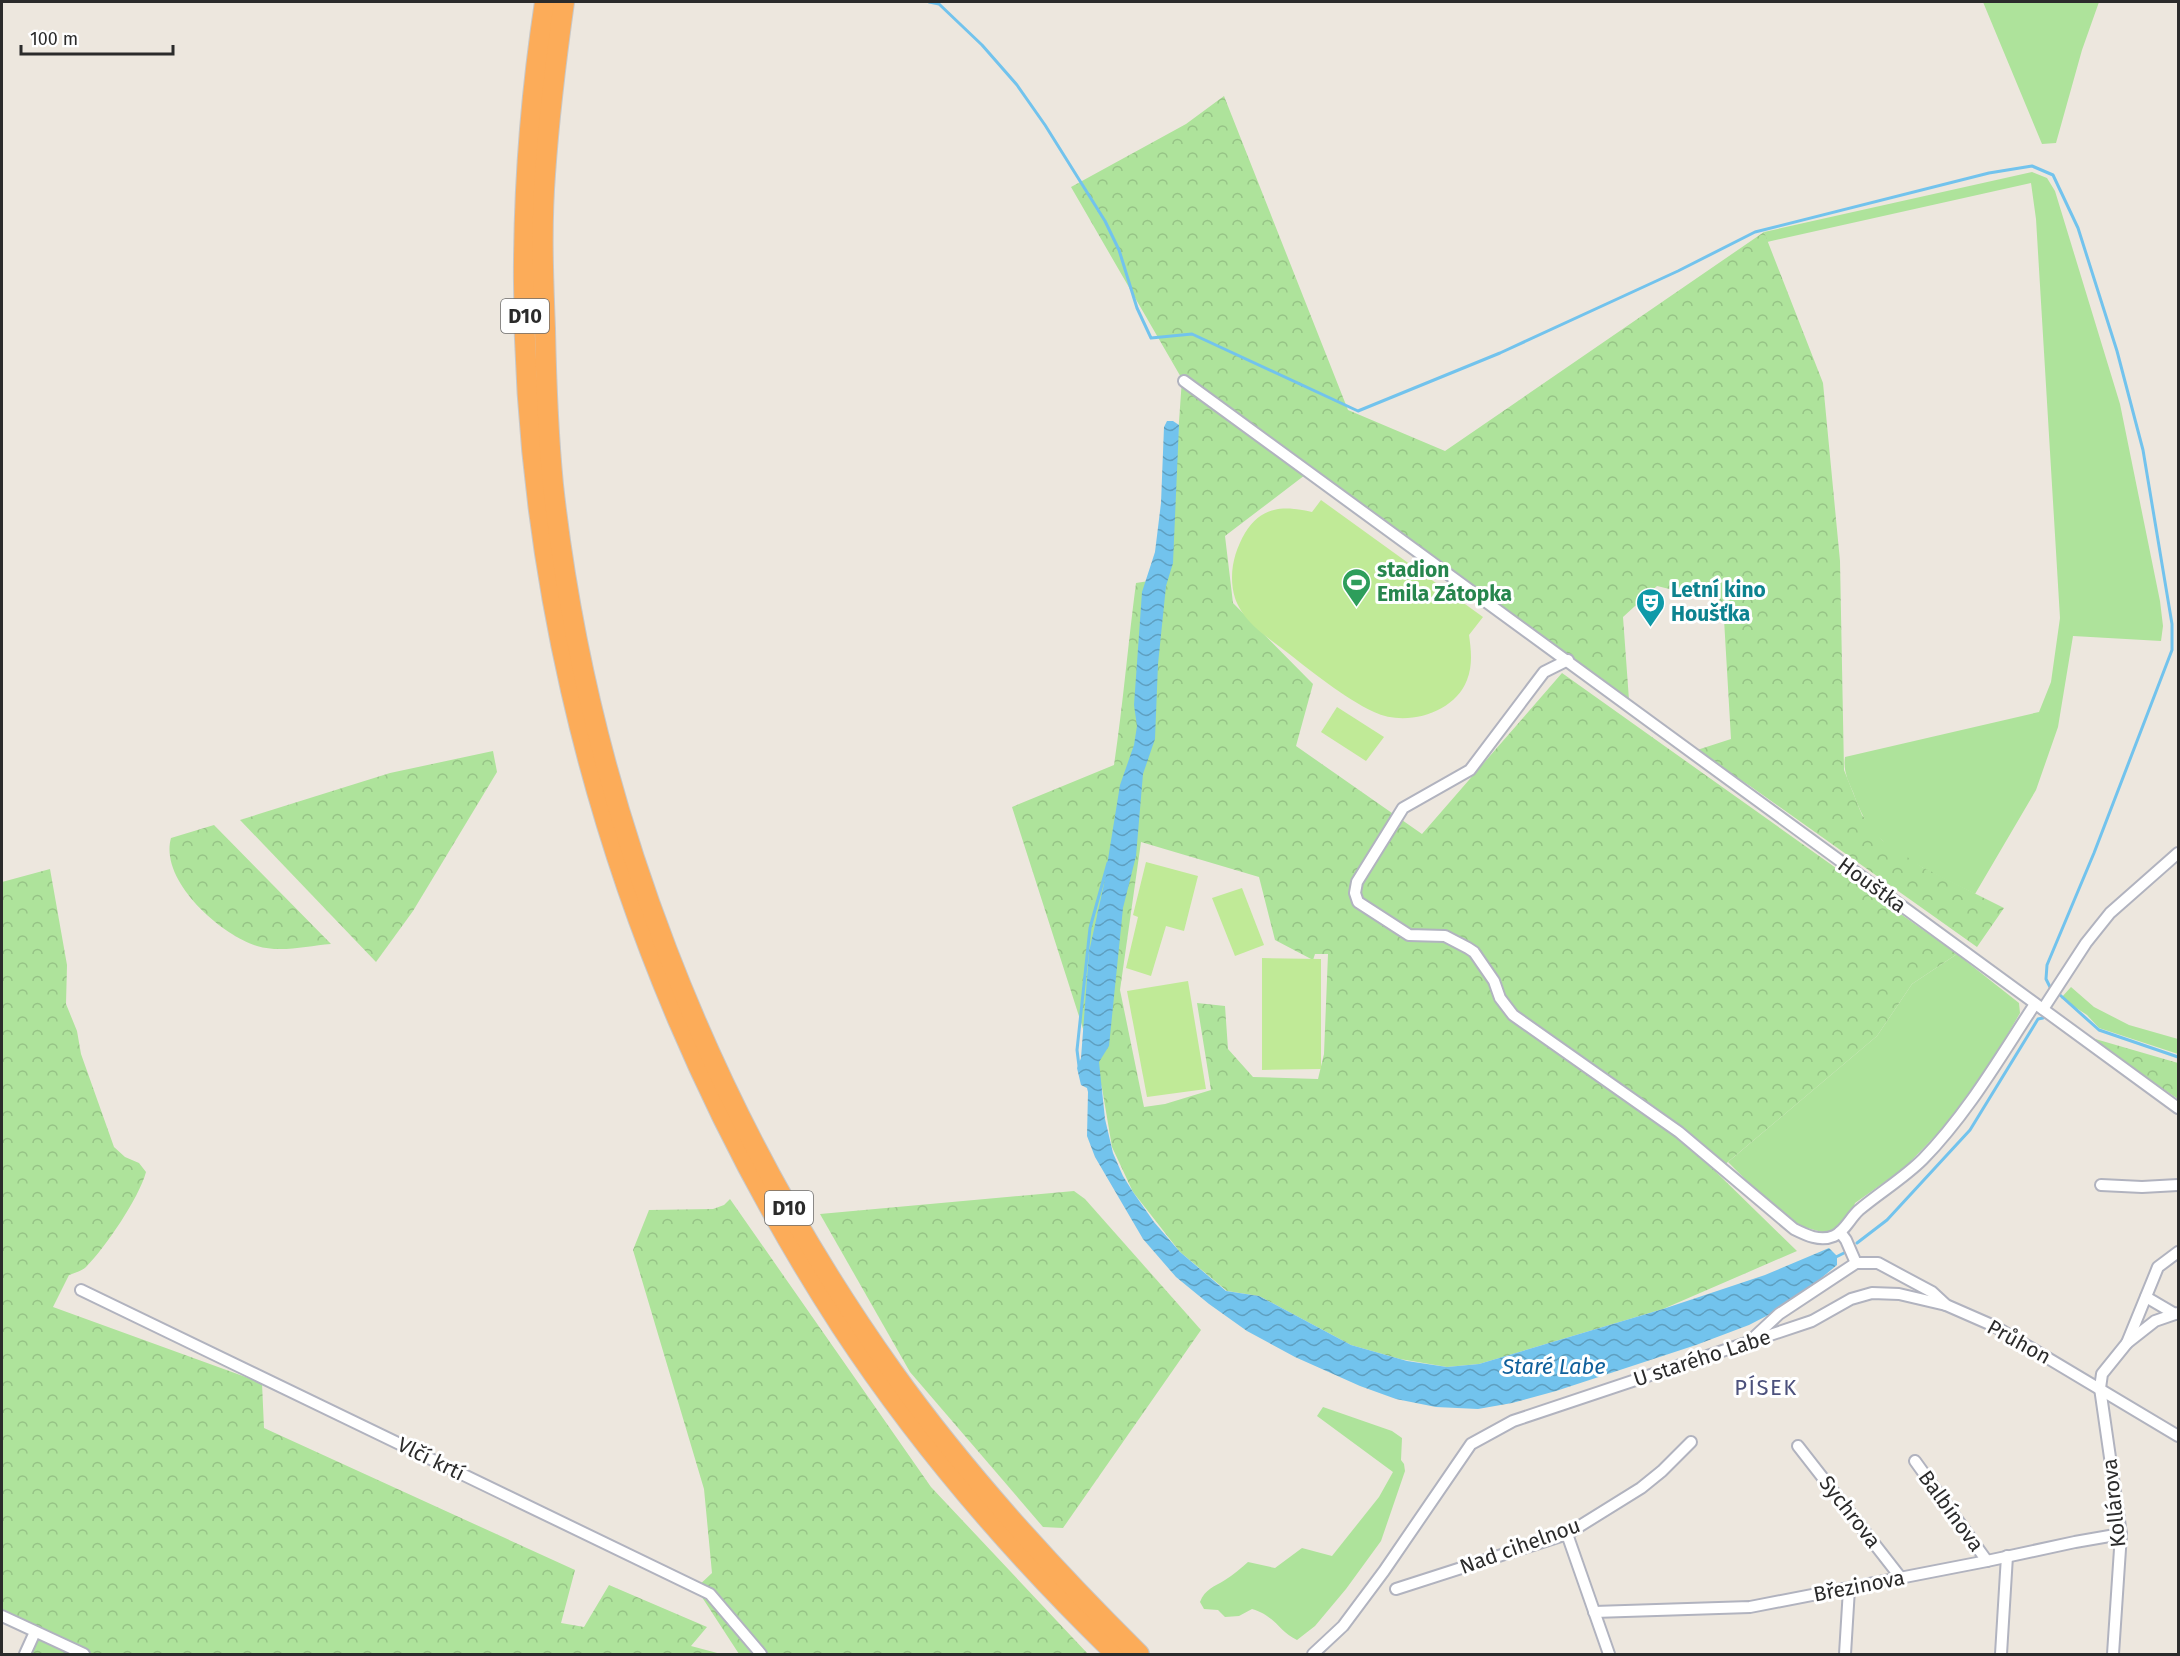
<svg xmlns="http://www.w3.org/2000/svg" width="2180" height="1656" font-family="'Fira Sans',sans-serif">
<defs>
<pattern id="forest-crowns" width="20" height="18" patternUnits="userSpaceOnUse" patternTransform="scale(1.5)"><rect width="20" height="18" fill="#aee39b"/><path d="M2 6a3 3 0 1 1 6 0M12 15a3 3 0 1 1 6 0" fill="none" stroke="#96c386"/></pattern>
<pattern id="water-waves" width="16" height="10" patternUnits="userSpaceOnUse" patternTransform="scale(1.5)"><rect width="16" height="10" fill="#72c3ed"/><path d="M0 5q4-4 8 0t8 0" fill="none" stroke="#5e9fc0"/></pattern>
</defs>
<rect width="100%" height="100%" fill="#ede7de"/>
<g fill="#aee39b">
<polygon points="1983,2 2099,2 2082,50 2056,143 2042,144"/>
<path d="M2032,172L2047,178L2055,191L2120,404L2160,601L2163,626L2161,641L2073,636L2058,727L2036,790L1975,894C1945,879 1893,856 1872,830C1863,818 1858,806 1853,792C1848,781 1843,770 1845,757L2039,712L2051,682L2060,618L2036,219L2031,183L1767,242L1764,232Z"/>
<polygon points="1957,954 2019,1003 2020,1013 1994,1058 1944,1127 1903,1169 1855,1203 1844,1238 1789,1223 1728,1162 1877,1036 1912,984"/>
<polygon points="2071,987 2094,1007 2129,1025 2178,1039 2178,1054 2099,1028 2087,1015 2061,998"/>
<path d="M1323,1407L1392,1431L1402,1438L1401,1460L1404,1464L1405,1471L1381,1541L1346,1589L1315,1626L1297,1640C1278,1631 1276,1616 1252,1609L1239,1616L1225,1617L1218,1610L1204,1609L1200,1602C1205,1589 1214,1587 1225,1580C1233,1575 1241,1568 1248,1562L1275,1568L1302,1548L1332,1556L1379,1497L1393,1472L1317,1416Z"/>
</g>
<g fill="url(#forest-crowns)" fill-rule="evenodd">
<path d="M1224,96L1348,410L1445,451L1764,232L1823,383L1840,561L1844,770L1862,815L1882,840L1922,867L2004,908L1977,947L1750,786L1694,751L1731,739L1723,602L1657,586L1623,617L1629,700L1305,475L1225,536L1233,603L1313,684L1296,746L1422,834L1562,673L1957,954L1912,984L1877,1036L1716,1172L1797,1251L1663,1309L1479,1364L1447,1367L1400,1359L1351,1345L1259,1296L1227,1291L1180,1252L1133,1192L1112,1147L1102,1088L1012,807L1114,765C1123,705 1128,644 1136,583L1168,578L1182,379L1071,187L1186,124ZM1141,842L1259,877L1275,940L1313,960L1315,954H1328L1324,1054L1318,1079L1253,1077L1228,1049L1225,1006L1197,1003L1211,1090L1165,1104L1144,1107L1120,990Z"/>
<polygon points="493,751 497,772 413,911 376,962 240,820 390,773"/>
<path d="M214,825L331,944C307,946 280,953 257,946C221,935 159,881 171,838Z"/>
<path d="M50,869L67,965L66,1004L77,1031L81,1054L114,1147L125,1157L139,1163L146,1172C139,1198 105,1248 86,1267C82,1271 74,1273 69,1275L53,1307L262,1383L264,1428L575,1570L561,1623L584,1627L609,1585L707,1627L691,1646L721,1654H30L43,1628L2,1611V882Z"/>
<polygon points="2085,1036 2178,1063 2178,1099"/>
<polygon points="1074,1191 1085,1199 1201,1330 1063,1528 1043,1527 910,1372 820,1214"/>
<polygon points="730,1199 931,1487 1088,1654 739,1654 696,1588 712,1573 704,1489 633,1250 649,1210 713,1209 724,1205"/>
</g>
<g fill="#c0ea97">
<path d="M1321,500L1483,617L1469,635C1471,650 1473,664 1467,680C1454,714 1405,727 1374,712C1344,698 1310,670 1284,650C1272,641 1259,632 1249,621C1244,616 1237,605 1235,598C1228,575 1234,552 1245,533C1262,505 1285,506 1312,512Z"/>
<polygon points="1337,707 1384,737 1366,761 1321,732"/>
<polygon points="1146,862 1198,876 1184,931 1166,926 1151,976 1126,968 1138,917 1133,915"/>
<polygon points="1242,888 1264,945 1235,956 1212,898"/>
<polygon points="1262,958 1321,959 1321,1069 1262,1070"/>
<polygon points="1188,981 1206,1089 1147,1097 1127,991"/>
</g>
<polygon fill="url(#water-waves)" points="1167,421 1173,421 1179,425 1173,563 1166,586 1158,664 1155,739 1143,774 1136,856 1123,908 1109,1046 1099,1062 1105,1119 1113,1153 1123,1176 1133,1192 1154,1222 1180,1252 1226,1291 1259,1296 1351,1345 1407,1361 1447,1367 1479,1364 1663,1309 1765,1275 1829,1248 1837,1256 1837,1265 1790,1304 1749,1325 1696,1345 1556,1391 1512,1403 1478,1409 1436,1407 1396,1399 1360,1386 1295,1357 1247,1331 1209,1304 1176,1277 1143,1239 1095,1157 1087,1136 1088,1092 1087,1088 1081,1085 1077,1068 1081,1058 1089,952 1104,884 1120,785 1134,745 1137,726 1134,705 1142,592 1155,552 1161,503 1164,427"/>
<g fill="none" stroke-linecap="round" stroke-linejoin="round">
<g stroke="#72c3ed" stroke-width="3">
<polyline points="929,2 939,4 982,45 1017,85 1045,125 1105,221 1119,250 1137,308 1151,338 1192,334 1358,411 1500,353 1678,271 1755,232 1989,173 2032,166 2053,175 2078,228 2117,351 2143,450 2172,624 2172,650 2094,853 2047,965 2046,979 2050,987"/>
<polyline points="2060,995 2099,1030 2178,1057"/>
<polyline points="1079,1066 1077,1050 1090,928 1108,863"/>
<polyline points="1857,1243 1887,1220 1970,1130 2038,1019 2043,1018"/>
<polyline points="1836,1257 1846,1252"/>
</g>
<defs>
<g id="minor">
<polyline points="1184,381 2178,1108"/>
<path d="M1568,660L1544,672L1470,770L1403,808L1357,882L1355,893L1358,902L1409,935L1445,936L1468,948L1474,952L1494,981L1500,998L1513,1015L1679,1132L1794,1229C1806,1235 1820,1242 1834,1236C1845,1231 1850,1218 1859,1210C1879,1193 1904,1178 1923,1159C1968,1113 2000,1057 2035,1004"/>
<polyline points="2043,1009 2086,943 2110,913 2178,853"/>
<polyline points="2101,1185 2142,1187 2178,1185"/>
<polyline points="1840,1232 1846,1240 1856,1263"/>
<polyline points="1856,1263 1878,1263 1932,1292 1946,1305 1994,1326 2178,1436"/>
<polyline points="81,1290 710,1594 761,1654"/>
<polyline points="2146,1297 2175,1314"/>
<polyline points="1750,1341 1779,1314 1856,1263"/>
<polyline points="2127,1343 2158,1267 2178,1252"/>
<polyline points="1798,1446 1901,1578"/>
<polyline points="1915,1461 1987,1561"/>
<polyline points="1567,1534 1609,1654"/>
<polyline points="1396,1589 1567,1534 1641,1488 1662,1471 1691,1442"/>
<polyline points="1594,1612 1750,1607 1987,1561 2075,1542 2121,1534"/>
<polyline points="2,1616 84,1654"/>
<polyline points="25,1654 35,1632"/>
<polyline points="1313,1654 1343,1626 1384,1571 1471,1444 1513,1421 1812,1321 1851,1299 1872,1293 1899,1294 1946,1305"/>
<polyline points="1845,1654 1849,1589"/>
<polyline points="2001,1654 2007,1556"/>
<polyline points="2113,1654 2121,1534 2100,1388 2102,1374 2127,1343 2155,1321 2178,1313"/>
</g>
<g id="motorway">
<path d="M545,2C474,465 587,934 841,1326C919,1445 1014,1555 1116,1654"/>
<path d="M564,2C556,59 549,116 545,174C541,226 543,278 545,329C546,381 548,433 553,485C588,802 708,1112 893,1372C966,1474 1050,1566 1139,1654"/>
</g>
</defs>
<use href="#minor" stroke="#b1b3bf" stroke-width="14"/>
<use href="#motorway" stroke="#c8c8c8" stroke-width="22"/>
<use href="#minor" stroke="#fff" stroke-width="10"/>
<use href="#motorway" stroke="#fcac59" stroke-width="20"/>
</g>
<defs>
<symbol id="stadium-pin" viewBox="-11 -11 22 30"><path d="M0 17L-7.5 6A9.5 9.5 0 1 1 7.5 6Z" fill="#2e9e5b" stroke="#fff"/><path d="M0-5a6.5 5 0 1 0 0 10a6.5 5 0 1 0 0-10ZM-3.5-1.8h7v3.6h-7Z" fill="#fff"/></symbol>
<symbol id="theatre-pin" viewBox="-11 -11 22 30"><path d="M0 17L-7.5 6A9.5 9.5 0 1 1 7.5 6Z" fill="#0f9aa8" stroke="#fff"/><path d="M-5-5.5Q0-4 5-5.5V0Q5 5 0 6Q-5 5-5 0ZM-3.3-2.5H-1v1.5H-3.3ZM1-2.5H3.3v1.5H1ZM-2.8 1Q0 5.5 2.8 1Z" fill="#fff"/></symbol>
</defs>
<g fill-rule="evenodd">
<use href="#stadium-pin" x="1340" y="566" width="33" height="45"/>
<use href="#theatre-pin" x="1634" y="586" width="33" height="45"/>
</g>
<g text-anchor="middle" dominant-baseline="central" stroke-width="6" stroke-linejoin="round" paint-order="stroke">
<g fill="#fff" stroke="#6b6b6b" stroke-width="1.5">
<rect x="501" y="299" width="48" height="34" rx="4.5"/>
<rect x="765" y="1191" width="48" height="34" rx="4.5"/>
</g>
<g font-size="20" font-weight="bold" fill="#2b2b2b">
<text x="525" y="316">D10</text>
<text x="789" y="1208">D10</text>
</g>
<g font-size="21" font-weight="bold" fill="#27864d" stroke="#fff" text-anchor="start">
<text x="1377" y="570">stadion<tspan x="1377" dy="24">Emila Zátopka</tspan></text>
</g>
<g font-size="21" font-weight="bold" fill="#0d838f" stroke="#fff" text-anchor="start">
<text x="1671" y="590">Letní kino<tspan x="1671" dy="24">Houšťka</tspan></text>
</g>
<g font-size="21" fill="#2b2b2b" stroke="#fff">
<text transform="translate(1872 885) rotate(36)">Houštka</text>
<text transform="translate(2019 1342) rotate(29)">Průhon</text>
<text transform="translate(1702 1358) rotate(-18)">U starého Labe</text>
<text transform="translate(431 1459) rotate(26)">Vlčí krtí</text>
<text transform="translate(2114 1503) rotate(-96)">Kollárova</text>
<text transform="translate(1951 1511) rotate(54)">Balbínova</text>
<text transform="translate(1850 1512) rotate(52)">Sychrova</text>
<text transform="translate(1520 1546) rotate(-20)">Nad cihelnou</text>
<text transform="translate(1859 1586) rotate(-11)">Březinova</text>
</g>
<g font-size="22" font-style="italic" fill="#0f609c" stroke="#fff">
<text x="1554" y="1366">Staré Labe</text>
</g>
<g font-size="22" letter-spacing="1.5" fill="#4c517c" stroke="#fff">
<text x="1766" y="1387">PÍSEK</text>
</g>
</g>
<rect width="2180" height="1656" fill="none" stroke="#2b2b2b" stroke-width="6"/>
<path d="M21 45v9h152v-9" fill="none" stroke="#2b2b2b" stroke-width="3"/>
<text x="30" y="45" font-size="18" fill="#2b2b2b" stroke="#ffffff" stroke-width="4.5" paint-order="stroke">100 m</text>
</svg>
